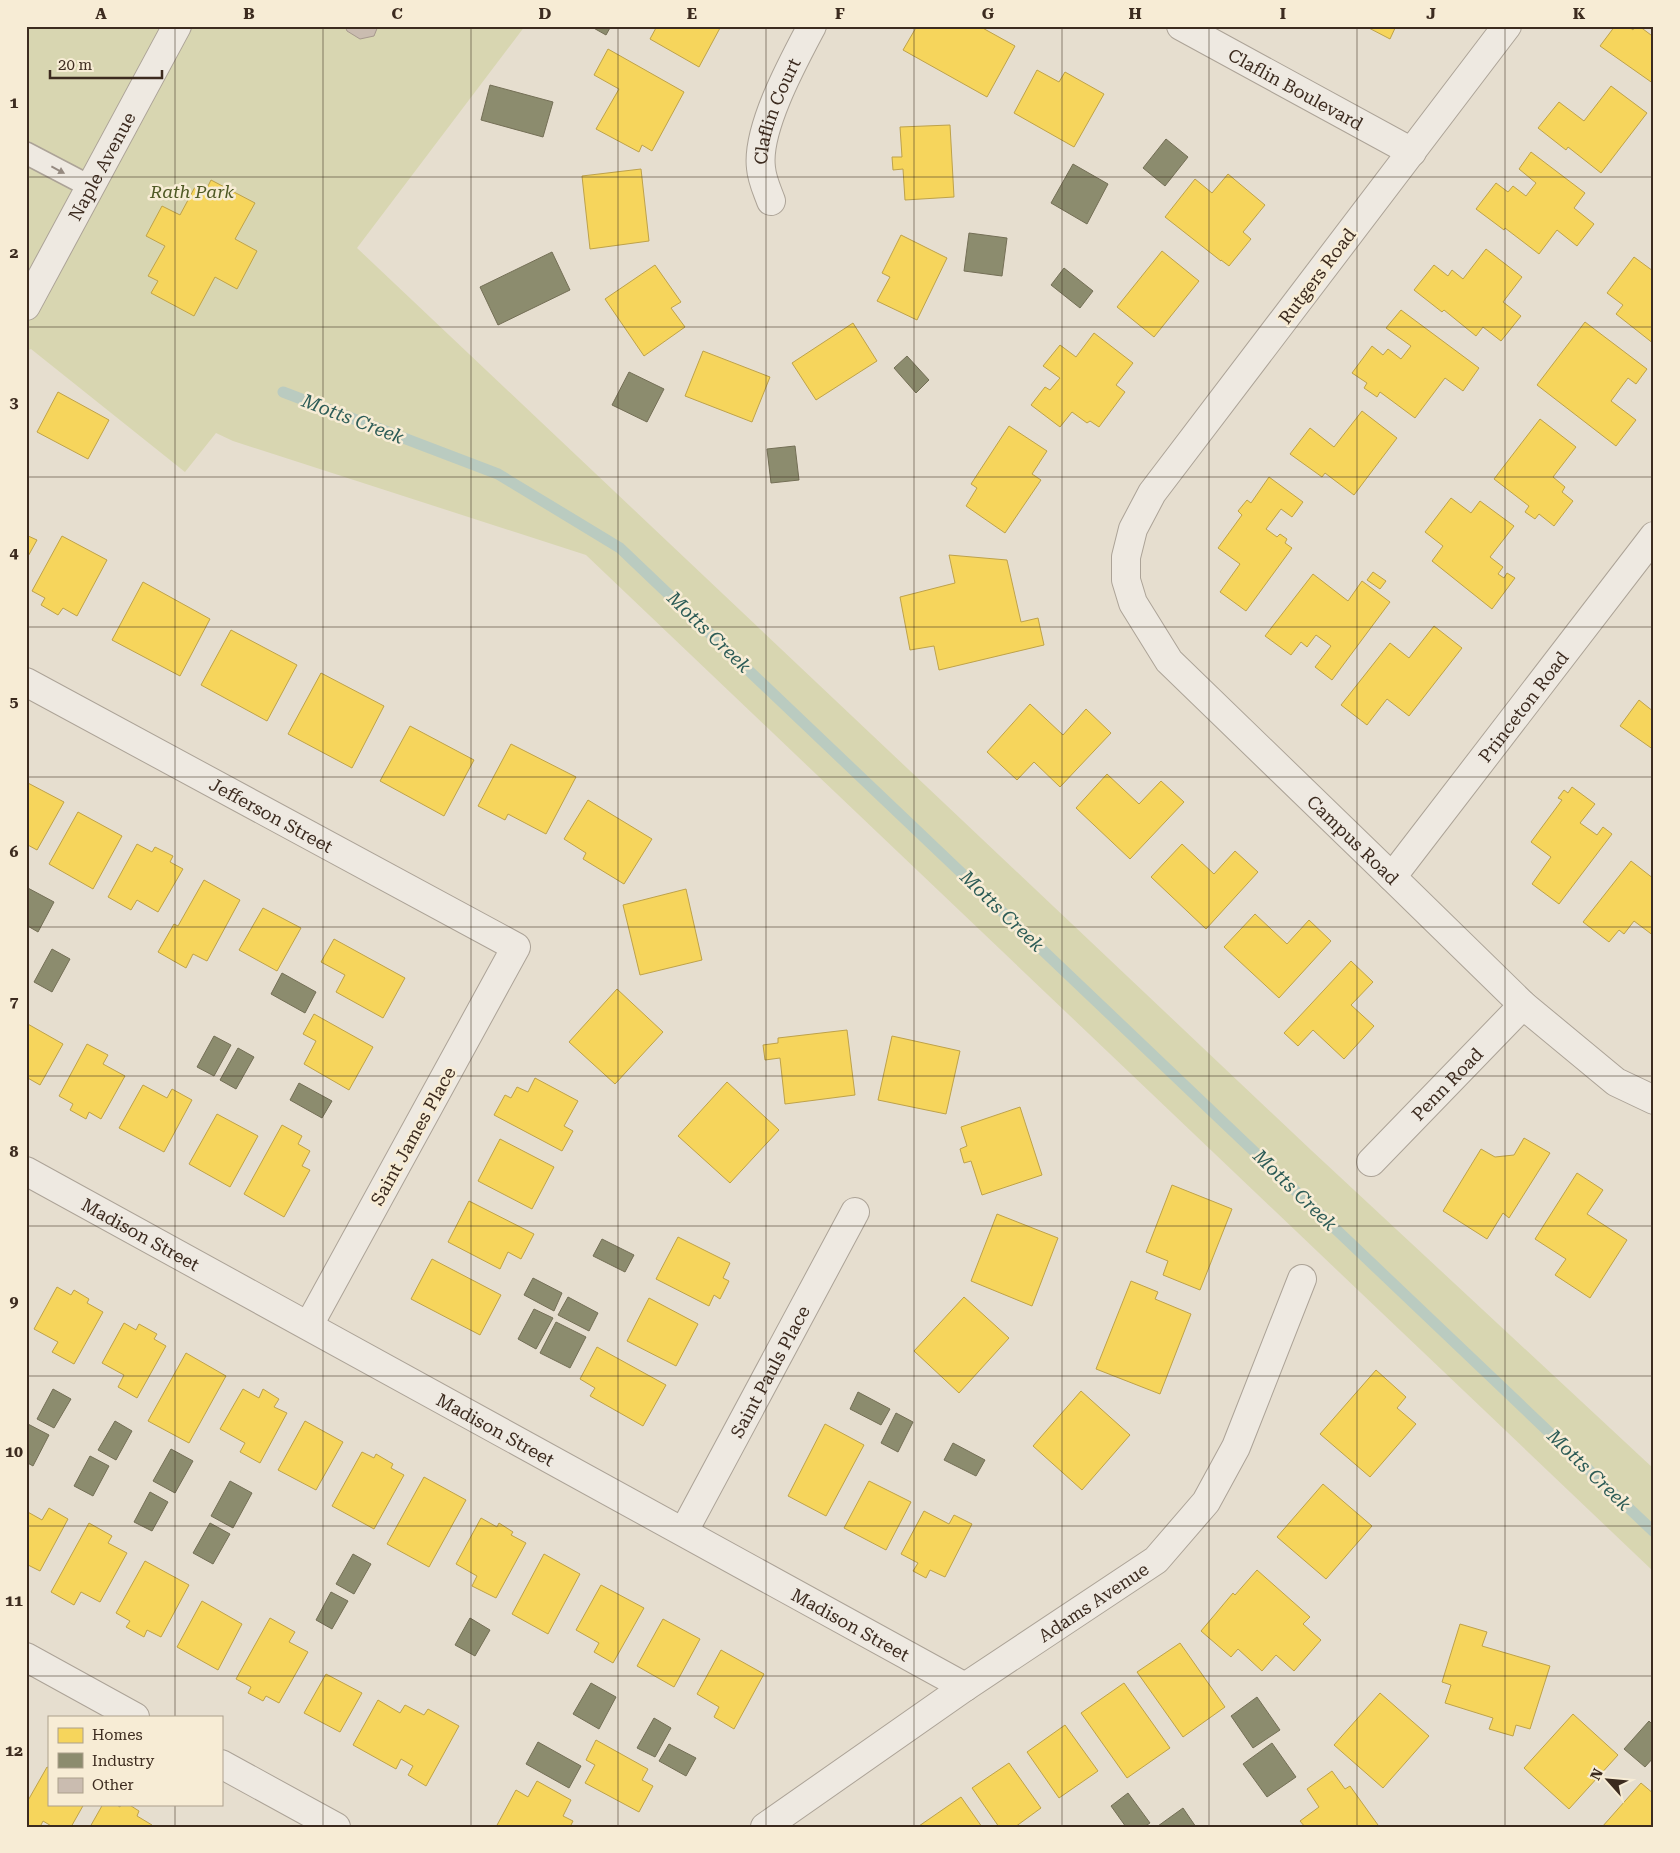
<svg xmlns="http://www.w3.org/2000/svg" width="1680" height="1853" font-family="'Roboto Serif',serif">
<rect width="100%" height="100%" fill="#e6decf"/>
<polygon fill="#d8d6b1" points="26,26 525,26 357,248 1311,1150 1654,1469 1654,1572 586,555 233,441 216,433 185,472 31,349 26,351"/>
<g fill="#f6d55c" stroke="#bea24a">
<polygon points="657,26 716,26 720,28 699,67 650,39"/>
<polygon points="917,26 979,26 1015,46 987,97 903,50"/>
<polygon points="1365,26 1396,26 1390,39"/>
<polygon points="1615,26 1628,26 1633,30 1635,26 1639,26 1651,35 1654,31 1654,84 1600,46"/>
<polygon points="608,49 684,92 652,151 642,145 639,152 596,129 619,89 594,75"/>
<polygon points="1037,70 1059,82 1065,72 1104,94 1074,147 1014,113"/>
<polygon points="1611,86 1647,113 1601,173 1568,147 1566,150 1538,128 1559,102 1584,121"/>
<polygon points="950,125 954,197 905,200 903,169 893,170 892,157 902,157 900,127"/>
<polygon points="1531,152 1585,193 1574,208 1594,224 1577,246 1557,230 1539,254 1505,228 1504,230 1476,209 1496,183 1508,192 1513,186 1526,196 1536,183 1519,169"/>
<polygon points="641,169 649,241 590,249 582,176"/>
<polygon points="1228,174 1265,205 1243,232 1251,239 1229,266 1221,260 1221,261 1165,217 1195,179 1212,193"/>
<polygon points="211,180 255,203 235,239 257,251 237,289 215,277 194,316 151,293 158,281 148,276 165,246 146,236 162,206 180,215 195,187 205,192"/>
<polygon points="901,235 947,258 917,320 877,301 890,277 882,273"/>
<polygon points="1486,249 1522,277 1503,302 1521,316 1501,341 1483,327 1476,336 1444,310 1442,312 1414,290 1434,265 1448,276 1452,270 1463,279"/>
<polygon points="1162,251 1199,281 1154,337 1117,307"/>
<polygon points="1634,257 1653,271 1654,270 1654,344 1616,314 1623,305 1607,293"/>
<polygon points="655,265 681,302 671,308 685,327 644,356 605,299"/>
<polygon points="1401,310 1479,368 1463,391 1445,378 1415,418 1380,392 1377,397 1364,388 1367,383 1352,373 1372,346 1383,355 1388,349 1401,359 1411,346 1386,328"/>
<polygon points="1585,322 1647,369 1636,384 1628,378 1611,401 1636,420 1616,446 1537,385"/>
<polygon points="853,323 877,361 816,400 792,363"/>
<polygon points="1094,333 1133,363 1116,385 1125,392 1099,427 1090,421 1087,423 1072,412 1060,427 1031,405 1045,387 1050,390 1060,378 1043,366 1060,345 1076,357"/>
<polygon points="703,351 770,377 752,422 685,396"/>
<polygon points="58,392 109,420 88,459 37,432"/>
<polygon points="1362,411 1397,438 1354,495 1325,473 1322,477 1290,454 1310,428 1334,447"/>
<polygon points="1540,419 1576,447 1553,477 1565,487 1562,492 1573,501 1554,526 1539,514 1535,519 1525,512 1529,506 1494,479"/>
<polygon points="1009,426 1047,451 1032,474 1041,480 1005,533 966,506 977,488 971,484"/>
<polygon points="1269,477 1303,502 1292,517 1281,509 1266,529 1277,537 1280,534 1287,539 1285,543 1292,548 1246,611 1220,592 1240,564 1218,548 1242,515 1238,511 1247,500 1251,503"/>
<polygon points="1451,498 1471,513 1480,501 1514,526 1490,557 1503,567 1498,574 1504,578 1507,573 1515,578 1492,609 1432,561 1443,546 1425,532"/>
<polygon points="26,535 37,540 26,560"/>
<polygon points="62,536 107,560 77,616 63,608 58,615 41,605 45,598 32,591"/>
<polygon points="949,555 1007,560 1021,622 1038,618 1044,645 939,670 934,646 910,650 900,597 955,583"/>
<polygon points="1373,572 1386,581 1380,589 1367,580"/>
<polygon points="1313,574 1348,601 1362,581 1390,602 1332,680 1315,667 1331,646 1316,635 1307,647 1301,642 1291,655 1265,636"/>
<polygon points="143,582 210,619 180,676 112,640"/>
<polygon points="1434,626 1462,648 1409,716 1387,699 1367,725 1341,705 1390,643 1409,658"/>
<polygon points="231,630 297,665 267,721 201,685"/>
<polygon points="321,673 384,706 352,768 288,734"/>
<polygon points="1639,700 1654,712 1654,750 1620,726"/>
<polygon points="1030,704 1063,735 1086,709 1111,733 1060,787 1034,762 1017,780 987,752"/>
<polygon points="410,726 474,760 444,816 380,781"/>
<polygon points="511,744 576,777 546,834 508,814 505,820 478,806"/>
<polygon points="1107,774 1139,804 1161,781 1184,802 1130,859 1076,808"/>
<polygon points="26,782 64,802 37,850 26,844"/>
<polygon points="1572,787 1595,804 1580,823 1597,835 1603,827 1612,834 1559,904 1532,884 1551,857 1531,842 1562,800 1558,798 1564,790 1568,793"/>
<polygon points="588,800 652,839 624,884 583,859 586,853 564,839"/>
<polygon points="78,812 122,836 93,889 49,864"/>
<polygon points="137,844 152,852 155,847 173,856 170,862 183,869 158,912 137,900 131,910 108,897"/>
<polygon points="1182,844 1214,874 1235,851 1258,872 1206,929 1151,877"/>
<polygon points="1631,861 1654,879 1654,936 1634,921 1624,934 1619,930 1609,942 1583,922"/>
<polygon points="204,880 240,900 207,961 193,954 186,968 158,952 174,924 178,926"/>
<polygon points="686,889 702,960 640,975 623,905"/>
<polygon points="263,908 301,928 277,971 239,950"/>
<polygon points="1255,914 1287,944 1309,920 1331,941 1279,998 1224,947"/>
<polygon points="334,939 405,978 383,1018 336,992 345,975 321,962"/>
<polygon points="1351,961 1373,982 1351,1005 1374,1026 1344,1059 1313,1030 1298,1046 1284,1033"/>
<polygon points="617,989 663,1032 615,1084 569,1042"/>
<polygon points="314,1014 373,1047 349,1090 304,1064 316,1041 303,1034"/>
<polygon points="26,1023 63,1044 40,1085 26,1077"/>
<polygon points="847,1030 855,1095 785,1104 780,1058 765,1060 763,1045 778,1043 778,1038"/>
<polygon points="892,1036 960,1051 946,1114 878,1100"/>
<polygon points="87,1044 108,1055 103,1064 125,1076 101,1119 89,1112 86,1119 70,1110 73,1104 59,1096"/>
<polygon points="535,1078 578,1101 564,1126 573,1131 562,1151 494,1115 505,1095 511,1098 517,1087 528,1092"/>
<polygon points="727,1082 779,1130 730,1183 678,1136"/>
<polygon points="143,1085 167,1098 172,1089 192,1100 164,1152 119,1128"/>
<polygon points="1020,1107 1042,1175 982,1195 971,1161 964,1163 960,1149 967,1146 961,1127"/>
<polygon points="217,1114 258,1136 230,1187 189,1164"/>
<polygon points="282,1125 302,1136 298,1144 310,1151 302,1166 310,1170 284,1217 244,1194"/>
<polygon points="1524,1138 1550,1153 1509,1218 1503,1213 1487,1239 1443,1211 1481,1149 1495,1157 1514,1155"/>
<polygon points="500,1139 554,1167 532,1209 478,1181"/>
<polygon points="1577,1173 1603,1190 1587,1214 1627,1240 1590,1298 1555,1275 1566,1259 1535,1239"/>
<polygon points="1172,1185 1232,1209 1200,1290 1163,1275 1168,1261 1146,1252"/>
<polygon points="469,1201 534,1234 521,1259 508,1252 500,1269 448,1242"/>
<polygon points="997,1214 1058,1238 1032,1306 971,1281"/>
<polygon points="678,1237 730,1263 723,1278 729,1281 720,1299 714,1295 709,1306 656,1279"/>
<polygon points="432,1259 501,1295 480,1335 411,1299"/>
<polygon points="1131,1281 1158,1292 1155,1299 1191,1314 1160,1394 1096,1369"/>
<polygon points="57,1287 71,1295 74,1290 89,1299 87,1303 103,1312 74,1364 52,1352 58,1342 34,1329"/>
<polygon points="964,1297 1009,1338 959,1393 914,1351"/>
<polygon points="649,1298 698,1324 676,1366 627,1341"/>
<polygon points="124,1323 136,1330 139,1324 157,1334 154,1339 166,1346 137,1398 118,1387 124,1375 102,1363"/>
<polygon points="597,1347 666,1385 643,1426 590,1396 595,1388 580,1379"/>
<polygon points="186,1353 226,1376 189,1443 148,1421"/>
<polygon points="1376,1370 1406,1397 1397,1408 1416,1424 1370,1477 1320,1434"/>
<polygon points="243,1389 259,1398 263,1389 279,1399 274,1407 287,1413 260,1463 240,1452 245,1443 220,1429"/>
<polygon points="1081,1391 1130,1435 1082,1490 1033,1446"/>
<polygon points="305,1421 343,1442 316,1490 278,1470"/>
<polygon points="825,1424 864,1445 826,1516 788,1496"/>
<polygon points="362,1452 374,1458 376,1454 393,1464 391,1468 404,1475 374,1529 332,1506"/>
<polygon points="424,1477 466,1500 429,1567 387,1544"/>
<polygon points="869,1481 911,1502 886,1550 844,1528"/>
<polygon points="1323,1484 1372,1526 1326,1579 1277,1537"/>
<polygon points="49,1508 68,1519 40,1571 28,1565 26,1569 26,1511 42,1520"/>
<polygon points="924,1511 949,1524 954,1515 972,1524 945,1577 930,1570 926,1578 913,1571 918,1563 901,1554"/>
<polygon points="481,1518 497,1527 499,1523 513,1532 511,1535 526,1543 496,1598 472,1586 477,1576 456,1564"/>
<polygon points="89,1523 112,1536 108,1543 127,1553 100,1602 81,1592 74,1605 51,1592"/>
<polygon points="544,1554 580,1574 548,1634 512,1614"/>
<polygon points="145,1561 189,1585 161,1637 147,1630 144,1637 126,1627 130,1621 116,1613"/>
<polygon points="1257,1570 1310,1617 1303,1624 1321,1640 1294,1671 1276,1655 1262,1671 1238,1649 1231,1657 1201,1631 1233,1593 1235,1595"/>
<polygon points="601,1585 644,1608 613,1663 594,1652 599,1643 576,1630"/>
<polygon points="202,1601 242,1624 218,1670 177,1647"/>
<polygon points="270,1618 295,1632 289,1642 308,1652 279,1703 266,1696 263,1701 248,1693 251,1687 236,1679"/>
<polygon points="663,1619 700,1639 674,1687 637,1666"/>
<polygon points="1460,1624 1487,1632 1482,1646 1550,1666 1530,1729 1516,1725 1513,1736 1489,1729 1493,1718 1445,1703 1451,1685 1442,1682"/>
<polygon points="1180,1643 1225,1707 1183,1737 1137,1672"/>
<polygon points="721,1650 764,1674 734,1729 714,1717 719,1707 697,1694"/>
<polygon points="326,1674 362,1693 340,1732 304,1713"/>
<polygon points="1124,1683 1170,1748 1127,1778 1081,1713"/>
<polygon points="1380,1693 1429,1736 1383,1788 1334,1745"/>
<polygon points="378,1700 400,1713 405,1705 424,1715 428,1709 459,1726 426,1786 408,1775 413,1766 401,1759 396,1769 353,1745"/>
<polygon points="1573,1714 1618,1755 1569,1809 1524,1768"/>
<polygon points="1065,1725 1098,1771 1059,1798 1027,1752"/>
<polygon points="596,1740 648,1769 642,1780 653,1786 639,1812 585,1783 595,1765 586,1760"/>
<polygon points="1009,1763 1041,1808 1015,1827 999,1827 972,1788"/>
<polygon points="47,1767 49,1768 49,1804 84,1804 71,1827 53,1827 43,1821 40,1827 30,1827 26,1825 26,1804"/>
<polygon points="1332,1771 1345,1789 1350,1786 1378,1825 1376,1827 1305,1827 1300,1821 1319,1807 1307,1789"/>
<polygon points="537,1781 571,1800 563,1816 573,1821 570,1827 496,1827 516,1790 528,1797"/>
<polygon points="1641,1783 1654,1794 1654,1827 1602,1827"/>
<polygon points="961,1797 982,1827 920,1827 919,1826"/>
<polygon points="103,1804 115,1804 120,1807 121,1804 128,1804 139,1811 137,1816 152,1825 151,1827 90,1827"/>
</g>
<g fill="#8c8c6e" stroke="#746f56">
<polygon points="590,26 611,26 606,35"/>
<polygon points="490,85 553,102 543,137 481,120"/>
<polygon points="1166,139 1188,157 1165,186 1143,168"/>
<polygon points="1073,164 1108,184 1087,224 1051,203"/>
<polygon points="969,233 1007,238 1002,276 964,271"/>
<polygon points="552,252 570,290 498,325 480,287"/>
<polygon points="1064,268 1093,291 1080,308 1051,285"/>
<polygon points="907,356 929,380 916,393 894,368"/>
<polygon points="629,372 664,389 647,422 612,405"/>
<polygon points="795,446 799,480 771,483 767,449"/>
<polygon points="26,887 54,902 38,932 26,925"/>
<polygon points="52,949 70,959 52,992 34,982"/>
<polygon points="282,973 316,992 305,1013 271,994"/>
<polygon points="214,1036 231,1045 214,1076 197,1067"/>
<polygon points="238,1048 254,1057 236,1089 220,1080"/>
<polygon points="299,1083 332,1101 322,1118 290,1100"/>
<polygon points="602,1239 634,1255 625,1272 593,1256"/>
<polygon points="533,1278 562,1293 554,1311 524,1295"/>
<polygon points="568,1297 598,1313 589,1331 558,1315"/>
<polygon points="534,1309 553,1318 536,1349 518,1339"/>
<polygon points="556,1322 586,1337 570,1368 540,1353"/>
<polygon points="53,1389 71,1399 54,1428 37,1419"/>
<polygon points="858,1392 890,1409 881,1425 850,1409"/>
<polygon points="896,1413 913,1422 898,1452 881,1443"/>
<polygon points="115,1421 132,1431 116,1460 98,1450"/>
<polygon points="26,1423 49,1435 33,1466 26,1462"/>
<polygon points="953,1443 985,1460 976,1476 944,1460"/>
<polygon points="171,1449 193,1461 175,1493 153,1481"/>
<polygon points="90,1456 109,1466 93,1496 74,1486"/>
<polygon points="230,1481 252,1493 233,1528 211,1516"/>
<polygon points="150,1492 168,1502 152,1531 134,1522"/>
<polygon points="210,1523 230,1534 213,1564 193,1553"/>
<polygon points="353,1554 371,1564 354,1594 336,1584"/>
<polygon points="331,1592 348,1601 332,1629 316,1620"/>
<polygon points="470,1618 490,1630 475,1656 455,1645"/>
<polygon points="591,1683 616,1697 599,1729 573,1714"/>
<polygon points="1257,1697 1280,1730 1253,1748 1231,1716"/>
<polygon points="654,1718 671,1728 655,1757 637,1748"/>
<polygon points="1649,1721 1654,1726 1654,1757 1645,1767 1624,1749"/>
<polygon points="538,1742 581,1766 569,1788 526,1764"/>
<polygon points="1272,1743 1296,1777 1267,1797 1243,1764"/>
<polygon points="669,1744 696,1758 686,1776 659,1761"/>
<polygon points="1128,1793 1150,1823 1144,1827 1126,1827 1111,1806"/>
<polygon points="1183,1808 1196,1827 1159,1827 1158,1826"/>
</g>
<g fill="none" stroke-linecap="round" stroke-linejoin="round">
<polyline stroke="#bacbc0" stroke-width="11" points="283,392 498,474 620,548 1654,1532"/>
</g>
<polygon fill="#cabcb0" stroke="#a7998e" points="345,26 378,26 374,36 360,39 347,31"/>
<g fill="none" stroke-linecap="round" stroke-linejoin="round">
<defs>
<polyline id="service" points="26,153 91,187"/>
<g id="minor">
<path id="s1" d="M1181,26L1412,152"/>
<path id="s2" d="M1507,26L1152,493L1133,529L1126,557V580L1133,603L1169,661L1392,877L1523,1005L1616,1082L1654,1100"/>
<path id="s3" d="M771,201C767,190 762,180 761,168C756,129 794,60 812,26"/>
<path id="s4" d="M26,306L177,26"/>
<path id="s5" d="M26,682L516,947L309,1325"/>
<path id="s6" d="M1392,877L1654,536"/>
<path id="s7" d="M1371,1162L1523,1005"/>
<path id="s8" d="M26,1171L965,1687"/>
<path id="s9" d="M684,1531L855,1212"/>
<polyline points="26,1657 135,1717"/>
<polyline points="221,1764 336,1827"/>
<path id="s10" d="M765,1827L965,1687L1156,1560L1206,1502L1236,1447L1302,1279"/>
</g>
</defs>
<use href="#service" stroke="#aca397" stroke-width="24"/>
<use href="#minor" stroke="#aca397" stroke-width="30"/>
<use href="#service" stroke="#eee9e1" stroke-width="21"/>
<use href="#minor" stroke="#eee9e1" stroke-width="28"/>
</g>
<defs><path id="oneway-solid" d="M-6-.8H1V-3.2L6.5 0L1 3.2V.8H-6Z" transform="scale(1.25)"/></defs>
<use fill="#958a80" href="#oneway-solid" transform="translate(58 170) rotate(28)"/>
<path fill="none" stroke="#3c2b1f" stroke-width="1" stroke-opacity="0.55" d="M175,26V1717M323,26V1827M471,26V1827M618,26V1827M766,26V1827M914,26V1827M1062,26V1827M1209,26V1827M1357,26V1827M1505,26V1827M26,177H1654M26,327H1654M26,477H1654M26,627H1654M26,777H1654M26,927H1654M26,1076H1654M26,1226H1654M26,1376H1654M26,1526H1654M26,1676H1654M175,1804V1827"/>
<g text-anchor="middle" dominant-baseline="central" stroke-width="5" stroke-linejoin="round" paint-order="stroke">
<g font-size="18" fill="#3c2b1f" stroke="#f7ecd5">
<text stroke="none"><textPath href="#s1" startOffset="131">Claflin Boulevard</textPath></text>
<text stroke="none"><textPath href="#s3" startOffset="94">Claflin Court</textPath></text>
<text stroke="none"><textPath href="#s4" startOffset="159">Naple Avenue</textPath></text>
<text transform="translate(1317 276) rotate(-53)">Rutgers Road</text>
<text stroke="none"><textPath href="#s6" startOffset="215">Princeton Road</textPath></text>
<text stroke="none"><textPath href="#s5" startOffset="279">Jefferson Street</textPath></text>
<text stroke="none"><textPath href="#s2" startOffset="1028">Campus Road</textPath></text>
<text stroke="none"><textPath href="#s7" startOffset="109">Penn Road</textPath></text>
<text transform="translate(413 1136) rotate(-61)">Saint James Place</text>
<text stroke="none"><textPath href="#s8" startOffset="131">Madison Street</textPath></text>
<text stroke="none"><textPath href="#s9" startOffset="181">Saint Pauls Place</textPath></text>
<text stroke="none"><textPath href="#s8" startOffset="536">Madison Street</textPath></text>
<text stroke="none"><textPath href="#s10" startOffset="398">Adams Avenue</textPath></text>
<text stroke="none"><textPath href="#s8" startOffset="941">Madison Street</textPath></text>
</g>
<g font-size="18" font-style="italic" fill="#4f5924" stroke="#f7ecd5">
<text x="192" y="191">Rath Park</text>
</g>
<g font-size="19" font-style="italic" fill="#2d5c57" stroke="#f7ecd5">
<text transform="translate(353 419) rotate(21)">Motts Creek</text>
<text transform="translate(709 632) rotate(44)">Motts Creek</text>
<text transform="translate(1002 911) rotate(44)">Motts Creek</text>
<text transform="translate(1295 1190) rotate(44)">Motts Creek</text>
<text transform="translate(1589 1470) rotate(44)">Motts Creek</text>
</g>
</g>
<rect width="1680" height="1853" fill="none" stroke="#f7ecd5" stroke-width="55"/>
<rect x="48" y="1716" width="175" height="90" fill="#f7ecd5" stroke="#ac9f8c"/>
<rect x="58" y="1728" width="25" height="15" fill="#f6d55c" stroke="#ac9f8c"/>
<text x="92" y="1740" font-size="15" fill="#3c2b1f">Homes</text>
<rect x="58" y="1753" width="25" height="15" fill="#8c8c6e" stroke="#ac9f8c"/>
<text x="92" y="1766" font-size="15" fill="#3c2b1f">Industry</text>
<rect x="58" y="1778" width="25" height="15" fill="#cabcb0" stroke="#ac9f8c"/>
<text x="92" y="1790" font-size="15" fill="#3c2b1f">Other</text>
<g transform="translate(1608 1780) rotate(297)" stroke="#f7ecd5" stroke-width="4" paint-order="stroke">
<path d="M0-4L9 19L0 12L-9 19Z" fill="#3c2b1f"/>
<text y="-8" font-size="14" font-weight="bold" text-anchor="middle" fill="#3c2b1f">N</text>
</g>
<path d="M50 70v8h112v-8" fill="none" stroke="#3c2b1f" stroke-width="2.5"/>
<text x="58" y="70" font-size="15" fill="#3c2b1f" stroke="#f7ecd5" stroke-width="4" paint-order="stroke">20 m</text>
<rect x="28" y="28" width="1624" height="1798" fill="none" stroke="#3c2b1f" stroke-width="2"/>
<g font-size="16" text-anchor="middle" font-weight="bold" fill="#3c2b1f">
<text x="101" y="19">A</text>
<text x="249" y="19">B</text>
<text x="397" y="19">C</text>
<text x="545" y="19">D</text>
<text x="692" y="19">E</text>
<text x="840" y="19">F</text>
<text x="988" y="19">G</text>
<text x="1135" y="19">H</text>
<text x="1283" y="19">I</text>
<text x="1431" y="19">J</text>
<text x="1579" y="19">K</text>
<text x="14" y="108">1</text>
<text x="14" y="258">2</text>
<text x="14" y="408">3</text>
<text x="14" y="558">4</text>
<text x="14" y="707">5</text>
<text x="14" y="857">6</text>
<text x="14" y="1007">7</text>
<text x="14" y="1157">8</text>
<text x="14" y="1307">9</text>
<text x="14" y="1457">10</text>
<text x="14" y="1606">11</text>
<text x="14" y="1756">12</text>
</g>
</svg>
